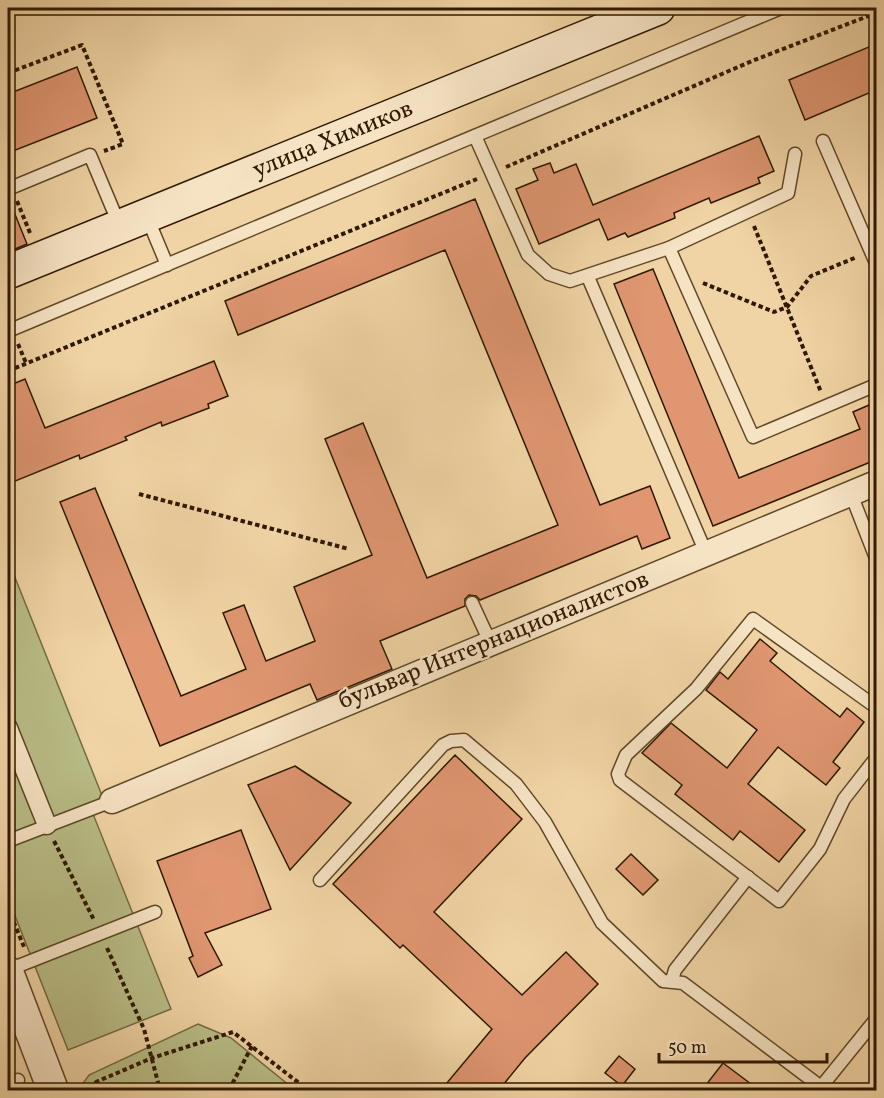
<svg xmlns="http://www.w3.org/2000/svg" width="884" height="1098" font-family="Vollkorn,serif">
<rect width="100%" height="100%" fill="#f1d4a5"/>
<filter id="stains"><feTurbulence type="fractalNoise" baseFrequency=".00333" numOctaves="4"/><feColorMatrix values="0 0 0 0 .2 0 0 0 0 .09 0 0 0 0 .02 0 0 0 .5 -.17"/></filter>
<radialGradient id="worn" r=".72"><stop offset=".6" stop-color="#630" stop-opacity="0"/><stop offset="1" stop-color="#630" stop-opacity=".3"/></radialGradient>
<g fill="#b9bd87" stroke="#746b44" stroke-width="1.5">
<polygon points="8,560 103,798 89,804 171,1009 68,1050 8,898"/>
<polygon points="198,1024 231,1038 295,1090 78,1090 89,1075"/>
</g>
<g fill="#df9671" stroke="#2f1900" stroke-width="1.5">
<polygon points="876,44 876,90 805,120 789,80"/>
<polygon points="77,67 97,118 8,153 8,94"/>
<polygon points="759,136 774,171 758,178 760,183 711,203 709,198 674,213 675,218 628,237 625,233 608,240 599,219 539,244 516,189 538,180 533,169 550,163 554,173 576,164 593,205"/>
<polygon points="8,197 27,244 8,252"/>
<polygon points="475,199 600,505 650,486 670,538 642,549 637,536 480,600 476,596 469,595 465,599 465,606 380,641 392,669 317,700 310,684 160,746 60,502 95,488 181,696 246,669 223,613 244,605 266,661 315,641 294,587 372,555 325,439 363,423 427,578 558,525 445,250 238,335 225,301"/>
<polygon points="653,269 739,478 860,429 853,412 876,402 876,467 873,461 713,526 614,284"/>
<polygon points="214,361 228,396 208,404 209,408 162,426 161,422 125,437 127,440 80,459 79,455 8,484 8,386 25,379 45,428"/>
<polygon points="760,639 777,653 770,661 808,692 840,717 847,708 864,722 833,762 840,768 826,785 778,747 748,784 805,830 779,862 740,831 733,840 694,809 675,794 682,785 642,753 671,723 727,768 757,730 706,690 720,672 728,679"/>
<polygon points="455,755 522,819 434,912 522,995 566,952 598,984 525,1058 499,1090 441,1090 492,1029 403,945 400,948 333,884"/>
<polygon points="295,766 351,803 290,870 248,785"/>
<polygon points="241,830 271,909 205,933 222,965 198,977 189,958 193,956 157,861"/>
<polygon points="631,854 658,880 643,895 616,869"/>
<polygon points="619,1056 635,1069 622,1086 605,1073"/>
<polygon points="723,1063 759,1090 702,1090"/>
</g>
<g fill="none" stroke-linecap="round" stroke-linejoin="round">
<defs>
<g id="service">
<polyline points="475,136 528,255 549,274 570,281 669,248 753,437 876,385"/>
<polyline points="823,141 876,263"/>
<polyline points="8,189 90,155 119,224"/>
<polyline points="147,217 167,265"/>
<polyline points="669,248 788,193 795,154"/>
<polyline points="588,277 706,553"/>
<polyline points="8,331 781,8"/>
<polyline points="851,494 876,558"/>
<polyline points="472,603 490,642"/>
<polyline points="876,707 753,619 696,689 626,755 618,774 620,780 779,901 820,849 844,799 876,758"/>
<polyline points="8,841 112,801"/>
<polyline points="320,880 443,745 451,741 464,740 516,784 545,822 602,923 663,981 683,983 825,1090"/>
<polyline points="8,970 155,912"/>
<polyline points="672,980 675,970 748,877"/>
<polyline points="8,1086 18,1080"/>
<polyline points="821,1087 876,1019"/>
</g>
<polyline id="pedestrian" points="8,728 47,825"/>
<polyline id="minor" points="112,801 876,483"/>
<polyline id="tertiary" points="8,972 53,1090"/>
<polyline id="secondary" points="8,272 658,8"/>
</defs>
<use href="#service" stroke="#604829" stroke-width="15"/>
<use href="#pedestrian" stroke="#604829" stroke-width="21"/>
<use href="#minor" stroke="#604829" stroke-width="27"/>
<use href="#tertiary" stroke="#604829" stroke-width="33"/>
<use href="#secondary" stroke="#2f1900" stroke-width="36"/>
<g stroke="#2f1900" stroke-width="4" stroke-dasharray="4.5 3" stroke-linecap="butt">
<polyline points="8,73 82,45 123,144 104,151"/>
<polyline points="506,167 752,61 876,13"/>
<polyline points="17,201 30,233"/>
<polyline points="754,226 821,392"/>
<polyline points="703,283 774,312 787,307 811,276 857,257"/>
<polyline points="18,344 26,363"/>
<polyline points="8,371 477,179"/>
<polyline points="139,494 349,549"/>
<polyline points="54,841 94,920"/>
<polyline points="8,908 24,947"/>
<polyline points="107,948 144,1029 160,1090"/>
<polyline points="99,1090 96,1082 152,1058 233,1032 308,1090"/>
<polyline points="229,1090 252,1046"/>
</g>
<use href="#service" stroke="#f6e3c4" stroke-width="12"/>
<use href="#pedestrian" stroke="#f6e3c4" stroke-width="18"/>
<use href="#minor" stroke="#f6e3c4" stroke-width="24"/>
<use href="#tertiary" stroke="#f6e3c4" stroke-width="30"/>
<use href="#secondary" stroke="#f6e3c4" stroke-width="33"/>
</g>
<g text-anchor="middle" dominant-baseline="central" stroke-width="4.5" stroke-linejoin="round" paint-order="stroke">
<g font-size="24" fill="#2f1900" stroke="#f6e3c4">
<text transform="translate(333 140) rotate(-22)">улица Химиков</text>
<text transform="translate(494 641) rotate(-22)">бульвар Интернационалистов</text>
</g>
</g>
<rect width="884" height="1098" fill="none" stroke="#f1d4a5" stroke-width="30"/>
<rect x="9" y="9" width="866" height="1080" fill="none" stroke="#2f1900" stroke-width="3"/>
<rect x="15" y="15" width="854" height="1068" fill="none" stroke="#2f1900" stroke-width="1.5"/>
<path d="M659 1053v9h168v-9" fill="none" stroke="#2f1900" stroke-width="3"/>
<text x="668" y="1053" font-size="18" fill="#2f1900" stroke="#f6e3c4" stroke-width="4.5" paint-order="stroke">50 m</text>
<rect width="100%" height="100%" filter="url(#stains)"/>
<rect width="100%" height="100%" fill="url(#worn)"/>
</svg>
